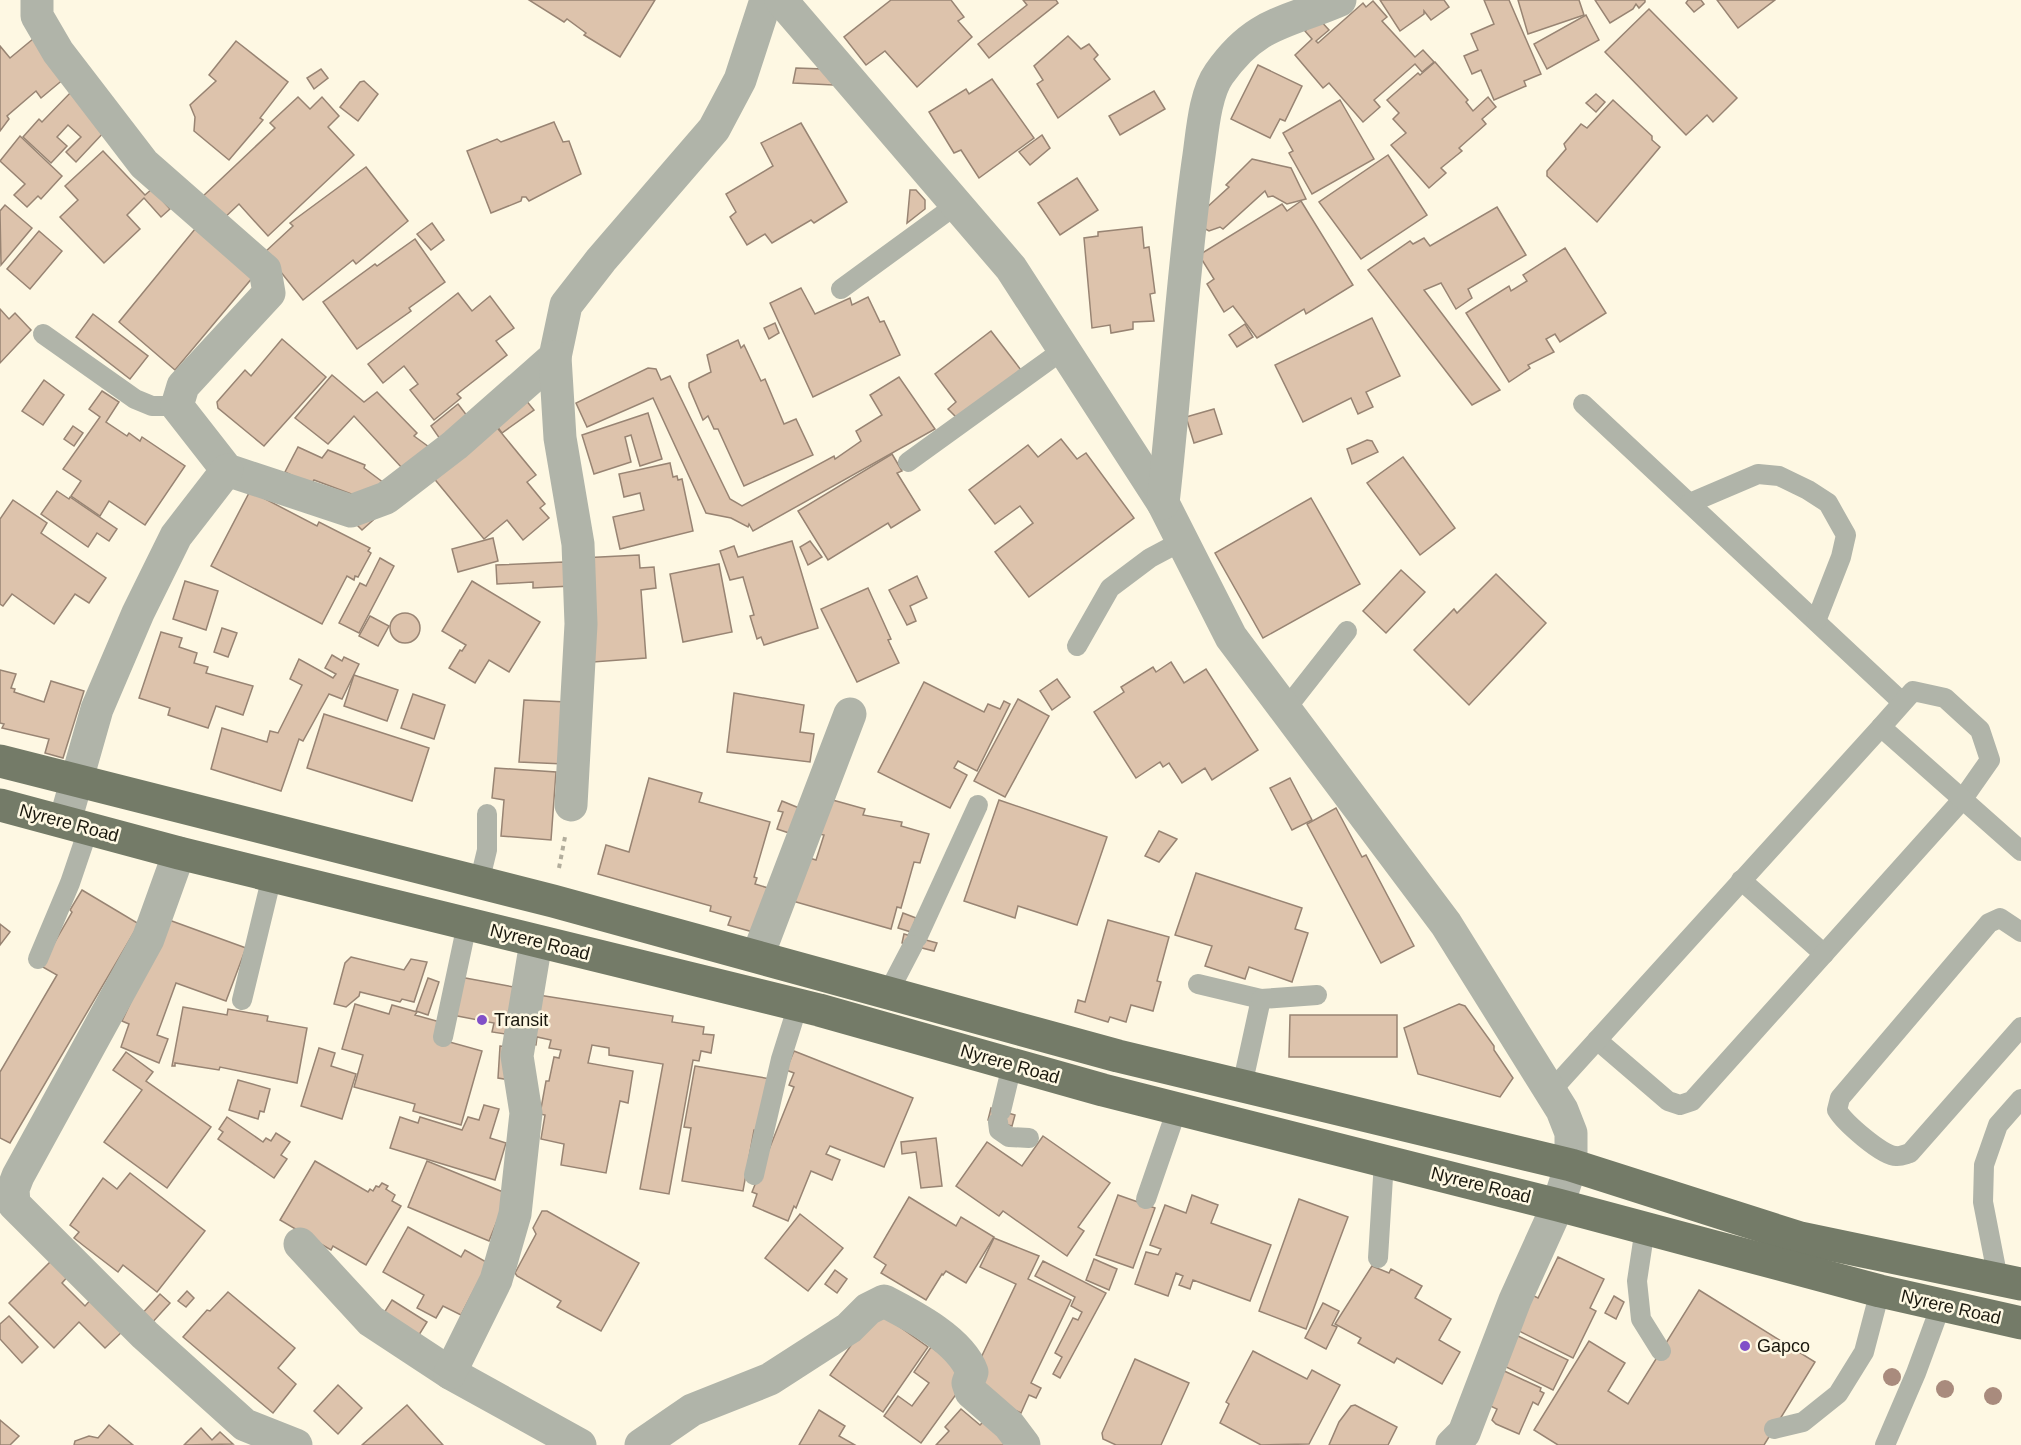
<svg xmlns="http://www.w3.org/2000/svg" width="2021" height="1445" font-family="Helvetica,sans-serif">
<rect width="100%" height="100%" fill="#fef8e3"/>
<g fill="#ddc3ac" stroke="#988473" stroke-width="1.5">
<polygon points="529,0 655,0 620,57 584,35 586,33 567,19 564,22"/>
<polygon points="891,0 951,0 964,17 958,21 972,37 917,87 885,51 866,65 844,37"/>
<polygon points="1023,0 1056,0 1058,3 989,58 978,44 1027,5"/>
<polygon points="1380,0 1444,0 1449,7 1431,20 1424,11 1424,14 1400,31"/>
<polygon points="1484,0 1509,0 1541,74 1524,81 1526,86 1494,100 1481,70 1472,74 1464,56 1478,50 1471,34 1494,24"/>
<polygon points="1518,0 1579,0 1584,15 1528,34"/>
<polygon points="1595,0 1645,0 1645,2 1639,8 1636,4 1633,9 1610,23"/>
<polygon points="1688,0 1701,0 1704,4 1694,12 1686,3"/>
<polygon points="1717,0 1775,0 1738,28"/>
<polygon points="1373,1 1387,17 1382,21 1415,57 1423,50 1434,62 1422,72 1415,64 1374,100 1380,107 1363,122 1329,83 1323,88 1295,55 1312,39 1305,31 1319,19 1329,30 1316,41 1318,43 1363,3 1366,7"/>
<polygon points="1649,9 1737,98 1713,122 1707,115 1686,135 1605,52"/>
<polygon points="1586,15 1599,40 1547,69 1534,44"/>
<polygon points="1068,36 1081,49 1089,44 1098,55 1094,59 1110,79 1058,118 1037,84 1043,80 1034,66"/>
<polygon points="33,39 65,78 41,98 36,91 7,116 9,119 0,131 0,46 10,58"/>
<polygon points="236,41 288,82 260,118 263,120 229,160 194,131 195,117 190,105 216,81 209,75"/>
<polygon points="1435,62 1468,100 1466,102 1473,111 1488,97 1496,107 1482,119 1486,124 1459,148 1462,151 1441,168 1446,173 1429,188 1391,145 1406,133 1393,119 1399,113 1387,100 1418,73 1420,75"/>
<polygon points="1258,65 1302,86 1285,121 1280,119 1270,138 1231,119"/>
<polygon points="796,68 824,69 833,85 793,83"/>
<polygon points="321,69 328,78 314,89 307,78"/>
<polygon points="992,79 1034,138 979,178 961,150 954,153 929,112 966,89 969,94"/>
<polygon points="364,81 378,94 358,121 340,107 360,82"/>
<polygon points="72,91 106,130 76,162 66,152 81,137 68,125 57,137 67,146 51,163 23,137 39,119 42,122"/>
<polygon points="1154,91 1165,109 1120,135 1109,116"/>
<polygon points="1596,94 1605,102 1596,112 1586,103"/>
<polygon points="298,97 310,109 322,97 339,116 328,127 354,155 268,236 239,204 221,221 201,198 275,128 270,123"/>
<polygon points="1340,100 1374,159 1312,194 1289,153 1293,151 1283,133"/>
<polygon points="1613,100 1652,136 1652,140 1660,147 1597,222 1547,176 1547,171 1566,149 1564,144 1581,124 1587,128"/>
<polygon points="554,122 563,142 569,141 581,174 529,201 526,197 522,197 521,201 491,213 467,151 497,139 501,142"/>
<polygon points="801,123 847,202 814,223 811,220 772,243 765,234 747,245 730,217 736,212 726,194 773,166 761,143"/>
<polygon points="1042,135 1050,148 1030,165 1019,152"/>
<polygon points="20,136 62,176 41,199 38,196 27,207 14,195 25,184 0,161"/>
<polygon points="103,151 145,195 152,189 170,209 161,217 144,198 127,215 140,229 104,263 60,217 78,200 65,186"/>
<polygon points="1388,155 1427,215 1361,259 1319,202"/>
<polygon points="1252,159 1291,168 1306,199 1287,204 1273,196 1268,197 1265,191 1223,229 1220,227 1209,231 1196,224 1204,210 1229,187 1226,185"/>
<polygon points="366,167 408,221 356,264 353,260 303,300 265,252 293,226 290,223"/>
<polygon points="1077,178 1098,210 1060,235 1038,203"/>
<polygon points="910,190 916,190 925,200 925,209 907,223"/>
<polygon points="1301,201 1353,285 1306,314 1304,309 1257,338 1233,306 1224,312 1207,284 1214,279 1199,255 1282,204 1287,211"/>
<polygon points="5,205 32,228 1,265 0,211"/>
<polygon points="1497,207 1526,255 1468,289 1472,298 1456,309 1441,283 1424,290 1500,390 1472,405 1368,270 1410,241 1413,244 1424,238 1430,246"/>
<polygon points="432,223 444,240 431,250 417,234"/>
<polygon points="1142,227 1144,248 1149,247 1155,293 1150,294 1154,321 1133,322 1133,329 1111,333 1110,325 1092,328 1084,238 1098,236 1098,232"/>
<polygon points="195,229 253,277 175,370 119,322"/>
<polygon points="39,231 62,251 30,289 7,269"/>
<polygon points="415,239 445,282 409,308 411,311 357,349 323,302 375,264 377,266"/>
<polygon points="1565,248 1606,313 1560,342 1555,334 1546,339 1554,352 1528,365 1530,368 1509,382 1466,313 1509,286 1511,291 1527,281 1523,275"/>
<polygon points="801,288 815,314 850,298 852,305 868,297 880,322 884,321 900,355 813,397 770,303"/>
<polygon points="458,293 472,311 490,296 514,328 496,341 507,355 457,394 461,398 434,420 410,390 418,384 404,366 383,383 368,364"/>
<polygon points="0,309 9,319 15,313 31,330 0,363"/>
<polygon points="93,314 148,356 130,379 76,337"/>
<polygon points="1372,318 1400,376 1366,392 1373,407 1358,414 1351,398 1303,422 1275,365"/>
<polygon points="775,323 779,333 769,339 764,328"/>
<polygon points="1245,324 1253,337 1237,347 1229,335"/>
<polygon points="991,331 1021,370 957,418 948,409 956,402 935,374"/>
<polygon points="282,339 326,377 264,446 218,408 217,402 245,370 251,376"/>
<polygon points="738,340 741,348 744,345 761,381 765,379 784,424 796,419 813,455 744,486 718,429 714,429 708,416 703,420 689,387 689,383 711,372 707,355"/>
<polygon points="648,368 656,369 661,380 670,376 730,499 742,506 834,456 835,459 861,441 856,431 882,415 870,395 899,377 935,429 753,531 749,524 748,527 731,518 706,513 653,398 587,427 576,403"/>
<polygon points="332,375 364,402 377,392 417,433 414,436 429,447 403,469 354,416 328,444 295,418"/>
<polygon points="44,380 64,395 43,425 22,411"/>
<polygon points="102,391 119,402 106,422 127,436 129,433 140,441 142,437 185,466 145,525 109,501 100,516 71,496 81,481 63,469 100,417 89,409"/>
<polygon points="525,399 534,410 502,433 494,422"/>
<polygon points="458,404 468,417 440,439 431,426"/>
<polygon points="1214,409 1222,434 1194,443 1186,417"/>
<polygon points="648,413 662,459 640,466 631,435 625,437 631,462 594,474 582,435"/>
<polygon points="494,424 536,475 527,482 545,504 540,508 549,518 523,540 507,520 484,539 432,476"/>
<polygon points="73,426 83,433 74,446 64,439"/>
<polygon points="1061,439 1077,459 1086,453 1134,518 1029,597 995,552 1033,523 1020,506 995,524 969,490 1028,445 1038,457"/>
<polygon points="1367,440 1372,441 1378,452 1352,464 1347,449"/>
<polygon points="298,447 322,458 328,450 365,465 364,468 384,483 354,495 314,480 311,485 285,472"/>
<polygon points="892,454 902,471 897,473 920,510 891,528 888,523 828,560 798,511"/>
<polygon points="1403,457 1455,528 1420,555 1367,483"/>
<polygon points="670,463 673,477 677,476 678,480 682,479 693,531 620,549 613,517 644,510 640,493 624,497 619,474"/>
<polygon points="57,491 69,499 70,497 117,529 109,541 97,533 88,547 41,514"/>
<polygon points="250,491 317,526 319,522 370,548 368,551 371,553 358,577 355,576 354,580 347,576 322,624 211,566"/>
<polygon points="1311,498 1360,584 1263,638 1215,553"/>
<polygon points="13,500 47,523 41,533 106,578 89,603 75,594 54,624 12,594 3,606 0,604 0,519"/>
<polygon points="380,514 362,530 357,525"/>
<polygon points="493,538 498,561 458,572 452,549"/>
<polygon points="792,541 818,628 764,645 761,637 757,639 750,616 754,615 743,577 730,580 720,551 734,546 738,557"/>
<polygon points="810,541 822,557 808,565 800,547"/>
<polygon points="639,555 640,568 654,567 656,588 641,590 646,658 593,662 581,558"/>
<polygon points="380,558 394,566 359,633 339,623 360,583 366,586"/>
<polygon points="564,562 571,586 533,588 533,582 497,584 496,565"/>
<polygon points="719,564 732,632 683,642 670,574"/>
<polygon points="1401,570 1425,592 1386,633 1363,611"/>
<polygon points="1496,574 1546,623 1469,705 1414,650 1454,609 1457,613"/>
<polygon points="917,576 927,598 910,606 916,621 907,625 889,590"/>
<polygon points="185,581 218,591 206,630 173,619"/>
<polygon points="472,581 540,622 509,672 489,660 475,683 449,668 460,650 462,651 466,645 442,631"/>
<polygon points="868,588 891,639 888,640 899,663 857,682 821,609"/>
<circle cx="405" cy="628" r="15"/>
<polygon points="370,616 389,626 378,646 359,636"/>
<polygon points="222,628 237,633 228,657 214,652"/>
<polygon points="161,632 182,638 179,647 197,653 194,663 208,667 206,673 253,686 243,715 216,706 208,728 168,715 170,708 139,698"/>
<polygon points="332,655 342,661 344,657 359,664 342,699 329,694 303,741 299,739 281,791 211,769 222,728 267,742 270,731 278,733 302,685 290,679 299,659 333,678 336,674 325,668"/>
<polygon points="1171,662 1184,683 1206,669 1258,750 1212,780 1205,768 1182,783 1169,763 1163,767 1160,762 1136,778 1094,712 1124,692 1121,687 1153,667 1156,672"/>
<polygon points="0,670 16,674 11,688 15,689 14,692 44,702 51,681 84,691 63,758 45,753 49,739 2,728 4,724 0,723"/>
<polygon points="354,675 398,690 387,721 344,706"/>
<polygon points="1057,679 1070,697 1052,710 1040,691"/>
<polygon points="924,682 984,712 988,704 1000,709 1004,701 1010,704 977,771 958,761 954,768 967,775 950,808 878,772"/>
<polygon points="734,693 804,705 800,732 814,734 810,762 727,752"/>
<polygon points="413,694 445,705 434,739 401,728"/>
<polygon points="1018,699 1049,716 1005,797 974,781"/>
<polygon points="524,700 567,702 564,764 519,762"/>
<polygon points="324,714 429,748 412,801 307,768"/>
<polygon points="495,768 556,772 551,840 501,836 504,800 492,798"/>
<polygon points="649,778 702,793 699,802 770,822 754,877 757,878 755,884 768,888 753,932 728,925 731,917 710,911 711,906 598,874 606,845 629,852"/>
<polygon points="1290,778 1312,820 1292,830 1270,788"/>
<polygon points="829,799 865,809 863,815 902,822 901,826 929,834 920,863 914,862 901,908 897,907 891,929 789,900 803,856 816,860 824,835 819,834"/>
<polygon points="999,800 1107,837 1077,925 1018,906 1015,918 964,901"/>
<polygon points="782,801 799,808 789,833 777,829 783,812 778,811"/>
<polygon points="1336,808 1362,857 1366,855 1414,946 1381,963 1307,824"/>
<polygon points="1159,831 1177,839 1159,862 1145,856"/>
<polygon points="1196,873 1302,908 1295,929 1308,933 1292,982 1249,967 1245,979 1205,966 1212,946 1175,935"/>
<polygon points="82,890 139,924 10,1143 0,1138 0,1072 57,975 41,966 72,912 70,910"/>
<polygon points="903,913 916,918 911,932 898,928"/>
<polygon points="169,920 246,948 226,1001 176,983 157,1035 168,1039 159,1063 121,1047 129,1024 122,1021"/>
<polygon points="1108,920 1169,937 1157,981 1161,982 1153,1011 1131,1005 1126,1022 1110,1017 1108,1022 1075,1012 1078,1000 1085,1002"/>
<polygon points="0,924 10,932 0,945"/>
<polygon points="904,934 937,943 934,951 902,943"/>
<polygon points="351,957 404,970 411,959 427,962 414,1002 402,999 400,1002 360,992 359,996 346,1007 334,1004 345,963"/>
<polygon points="460,977 514,987 505,1034 492,1032 494,1023 452,1015"/>
<polygon points="428,978 439,982 428,1015 416,1011"/>
<polygon points="532,994 673,1016 672,1022 704,1027 703,1034 714,1035 711,1053 701,1051 699,1061 693,1060 669,1194 640,1189 663,1064 609,1055 609,1048 592,1045 588,1063 633,1071 628,1103 620,1101 606,1173 561,1165 564,1144 541,1139 545,1115 540,1114 546,1081 549,1081 554,1057 559,1058 561,1050 549,1048 551,1040 537,1037 536,1045 523,1043"/>
<polygon points="355,1004 389,1014 392,1005 417,1012 415,1015 440,1022 435,1038 482,1051 461,1125 413,1111 415,1104 354,1087 363,1055 342,1049"/>
<polygon points="1459,1004 1465,1006 1494,1046 1494,1050 1513,1078 1500,1097 1418,1074 1404,1028"/>
<polygon points="183,1007 227,1015 228,1009 268,1016 267,1021 307,1028 297,1083 220,1067 219,1070 175,1063 175,1066 172,1066"/>
<polygon points="1290,1015 1397,1015 1397,1057 1289,1057"/>
<polygon points="500,1046 514,1048 510,1080 498,1078"/>
<polygon points="319,1048 335,1053 331,1066 356,1074 342,1119 301,1106"/>
<polygon points="794,1051 913,1098 884,1167 830,1146 826,1154 840,1160 832,1180 811,1171 796,1208 794,1206 788,1221 753,1206 757,1194 752,1192 794,1087 789,1085 794,1073 786,1070"/>
<polygon points="126,1052 153,1072 146,1081 211,1127 167,1188 104,1142 142,1090 113,1070"/>
<polygon points="695,1066 771,1079 762,1131 754,1130 743,1191 682,1181 691,1128 684,1127"/>
<polygon points="238,1080 270,1089 264,1112 260,1111 258,1119 229,1110"/>
<polygon points="484,1105 499,1109 490,1138 506,1143 495,1180 390,1148 400,1117 418,1123 420,1117 462,1130 468,1117 479,1120"/>
<polygon points="991,1108 1015,1115 1012,1126 988,1120"/>
<polygon points="227,1117 263,1142 266,1138 271,1141 276,1133 290,1142 281,1155 287,1159 274,1178 218,1139 223,1132 219,1129"/>
<polygon points="1043,1136 1110,1183 1078,1227 1084,1231 1067,1256 1003,1211 999,1216 956,1186 987,1142 1022,1166"/>
<polygon points="936,1138 942,1186 921,1188 916,1152 902,1154 901,1142"/>
<polygon points="315,1161 368,1192 370,1189 373,1191 376,1186 379,1187 382,1183 388,1186 386,1189 395,1195 392,1201 401,1206 366,1265 333,1246 331,1250 280,1220"/>
<polygon points="427,1161 508,1194 489,1241 408,1207"/>
<polygon points="130,1173 205,1231 157,1292 123,1265 118,1272 84,1246 74,1238 79,1232 70,1225 103,1178 117,1189"/>
<polygon points="1118,1195 1155,1208 1133,1268 1096,1255"/>
<polygon points="1192,1195 1218,1205 1211,1223 1271,1245 1250,1301 1193,1280 1190,1289 1179,1285 1183,1276 1176,1273 1168,1296 1135,1284 1146,1252 1158,1255 1161,1249 1150,1245 1165,1205 1186,1213"/>
<polygon points="909,1197 956,1226 961,1217 994,1237 966,1283 946,1271 943,1275 942,1274 926,1300 881,1273 886,1265 874,1257"/>
<polygon points="1299,1199 1348,1217 1306,1329 1259,1311"/>
<polygon points="542,1211 547,1211 639,1263 601,1331 557,1307 561,1301 517,1276 515,1273 536,1234 533,1228"/>
<polygon points="800,1214 843,1248 808,1291 765,1258"/>
<polygon points="408,1227 461,1257 465,1250 488,1263 461,1315 443,1306 436,1318 417,1308 424,1295 383,1272"/>
<polygon points="994,1238 1039,1256 1028,1279 1071,1300 1031,1383 1041,1388 1036,1398 1029,1395 1021,1413 984,1395 969,1383 1016,1284 980,1267"/>
<polygon points="1558,1257 1604,1279 1590,1308 1596,1311 1573,1358 1515,1329 1532,1295 1538,1298"/>
<polygon points="54,1258 70,1274 62,1283 85,1306 94,1296 126,1328 105,1348 79,1322 54,1348 9,1303"/>
<polygon points="1094,1259 1117,1269 1109,1290 1086,1280"/>
<polygon points="1043,1261 1106,1293 1060,1378 1053,1374 1062,1357 1055,1353 1073,1318 1078,1320 1082,1312 1071,1306 1075,1297 1035,1276"/>
<polygon points="1372,1266 1389,1273 1391,1269 1422,1286 1415,1298 1451,1319 1439,1340 1460,1352 1442,1384 1397,1358 1394,1363 1358,1343 1361,1338 1335,1324"/>
<polygon points="835,1270 847,1279 837,1293 825,1284"/>
<polygon points="1699,1290 1815,1362 1764,1445 1558,1445 1534,1430 1589,1341 1625,1363 1608,1391 1628,1404"/>
<polygon points="187,1291 194,1298 186,1307 178,1301"/>
<polygon points="228,1292 295,1348 278,1368 296,1384 273,1413 183,1337 207,1310 210,1311"/>
<polygon points="160,1294 170,1303 150,1325 140,1316"/>
<polygon points="1614,1296 1624,1302 1616,1319 1605,1313"/>
<polygon points="392,1300 427,1322 414,1343 379,1321"/>
<polygon points="1323,1303 1339,1311 1332,1325 1337,1327 1326,1349 1305,1338"/>
<polygon points="876,1310 928,1347 883,1412 830,1375"/>
<polygon points="9,1316 38,1347 22,1363 0,1339 0,1324"/>
<polygon points="1516,1335 1568,1360 1553,1390 1502,1365"/>
<polygon points="931,1347 970,1375 921,1443 884,1416 898,1396 912,1406 929,1383 914,1372"/>
<polygon points="1253,1351 1307,1379 1312,1370 1340,1385 1309,1444 1261,1445 1220,1423 1229,1404 1226,1402"/>
<polygon points="1135,1359 1189,1383 1161,1445 1116,1445 1103,1439 1102,1433"/>
<polygon points="1500,1369 1541,1388 1540,1391 1544,1393 1538,1405 1533,1402 1519,1434 1496,1424 1492,1420 1497,1409 1484,1403"/>
<polygon points="338,1385 362,1408 338,1434 314,1411"/>
<polygon points="407,1405 443,1445 362,1445"/>
<polygon points="1355,1405 1397,1427 1388,1445 1329,1445 1339,1422 1351,1406"/>
<polygon points="961,1409 980,1425 983,1422 1011,1445 936,1445 949,1431 945,1427"/>
<polygon points="819,1410 845,1426 839,1436 855,1445 799,1445"/>
<polygon points="0,1420 19,1436 10,1445 0,1445"/>
<polygon points="109,1425 133,1445 74,1445 75,1441 89,1436 98,1438"/>
<polygon points="201,1428 212,1440 220,1432 233,1444 184,1445"/>
</g>
<g fill="none" stroke-linecap="round" stroke-linejoin="round">
<polyline stroke="#b2ad9c" stroke-width="4" stroke-dasharray="4.5 4.5" stroke-linecap="butt" points="559,868 565,837"/>
<g stroke="#b0b4a9" stroke-width="20">
<polyline points="841,289 956,205"/>
<polyline points="43,334 135,399 152,406 177,406"/>
<polyline points="1583,404 1902,702"/>
<polyline points="908,462 1063,350"/>
<polyline points="1690,503 1758,474 1779,476 1808,490 1828,503 1846,535 1841,557 1816,621"/>
<polyline points="1077,646 1110,588 1150,558 1182,541"/>
<polyline points="1285,710 1347,631"/>
<polyline points="1741,880 1824,954"/>
<polyline points="479,883 487,850 487,814"/>
<path d="M2021,932L2000,918L1989,923L1840,1098L1837,1110C1844,1122 1882,1156 1896,1156C1900,1157 1906,1154 1910,1153L2021,1027"/>
<polyline points="917,938 978,805"/>
<polyline points="38,959 70,883 89,827"/>
<polyline points="1198,984 1261,999 1242,1086"/>
<polyline points="889,991 913,945"/>
<polyline points="1261,999 1317,995"/>
<polyline points="242,1000 272,876"/>
<polyline points="443,1037 467,924"/>
<polyline points="1597,1040 1668,1101 1680,1105 1692,1101 1962,800 1990,760 1980,730 1945,698 1913,691 1881,727"/>
<polyline points="1550,1092 1881,727 2021,851"/>
<polyline points="1001,1111 1012,1065"/>
<polyline points="998,1122 999,1130 1009,1137 1029,1138"/>
<polyline points="754,1175 781,1059 798,1005"/>
<polyline points="1146,1199 1177,1109"/>
<polyline points="1645,1228 1637,1281 1641,1319 1661,1351"/>
<polyline points="1378,1258 1384,1161"/>
<polyline points="1998,1279 1983,1202 1984,1165 1998,1125 2021,1099"/>
<polyline points="1774,1429 1803,1422 1838,1394 1864,1352 1880,1291"/>
<polyline points="1885,1445 1916,1373 1941,1305"/>
</g>
<g stroke="#b0b4a9" stroke-width="33">
<polyline points="37,0 37,16 58,52 144,164 265,270 269,293 183,386 177,406 227,470 351,511 386,498 455,445 555,357 566,305 601,260 714,129 740,80 766,0"/>
<polyline points="781,0 1011,268 1163,503 1231,637 1446,924 1562,1110 1571,1133 1571,1165 1558,1205 1515,1300 1464,1433 1452,1445"/>
<polyline points="555,357 560,438 578,544 581,624 571,805"/>
<path d="M1163,503C1176,389 1182,275 1198,162C1202,137 1204,95 1219,74C1256,21 1287,23 1340,0"/>
<polyline points="65,821 97,709 138,613 176,536 227,470"/>
<polyline points="179,853 148,939 18,1176 13,1189 14,1204 145,1335 245,1425 296,1445"/>
<polyline points="758,955 850,714"/>
<polyline points="300,1244 371,1321 450,1373 580,1445"/>
<polyline points="450,1373 496,1280 515,1214 526,1113 517,1056 536,942"/>
<path d="M641,1445L692,1410L770,1379L849,1328L868,1309L884,1301C913,1316 960,1340 972,1372L968,1383L971,1392L1009,1425L1024,1445"/>
</g>
<g stroke="#747b68" stroke-width="33">
<polyline points="0,761 553,901 1118,1056 1571,1165 1800,1238 2021,1284"/>
<polyline points="0,805 179,853 819,1010 1103,1090 1558,1205 1880,1291 2021,1323"/>
</g>
</g>
<g fill="#a98b7d">
<circle cx="1892" cy="1377" r="9"/>
<circle cx="1945" cy="1389" r="9"/>
<circle cx="1993" cy="1396" r="9"/>
</g>
<g fill="#8150c8" stroke="#fef8e3" stroke-width="2">
<circle cx="482" cy="1020" r="6"/>
<circle cx="1745" cy="1346" r="6"/>
</g>
<g text-anchor="middle" dominant-baseline="central" stroke-width="5" stroke-linejoin="round" paint-order="stroke">
<g font-size="18" fill="#19170d" stroke="#fef8e3">
<text transform="translate(69 823) rotate(15)">Nyrere Road</text>
<text transform="translate(540 942) rotate(14)">Nyrere Road</text>
<text transform="translate(1010 1064) rotate(16)">Nyrere Road</text>
<text transform="translate(1481 1185) rotate(14)">Nyrere Road</text>
<text transform="translate(1951 1307) rotate(13)">Nyrere Road</text>
</g>
<g font-size="18" fill="#19170d" stroke="#fef8e3" text-anchor="start">
<text x="494" y="1020">Transit</text>
<text x="1757" y="1346">Gapco</text>
</g>
</g>
</svg>
